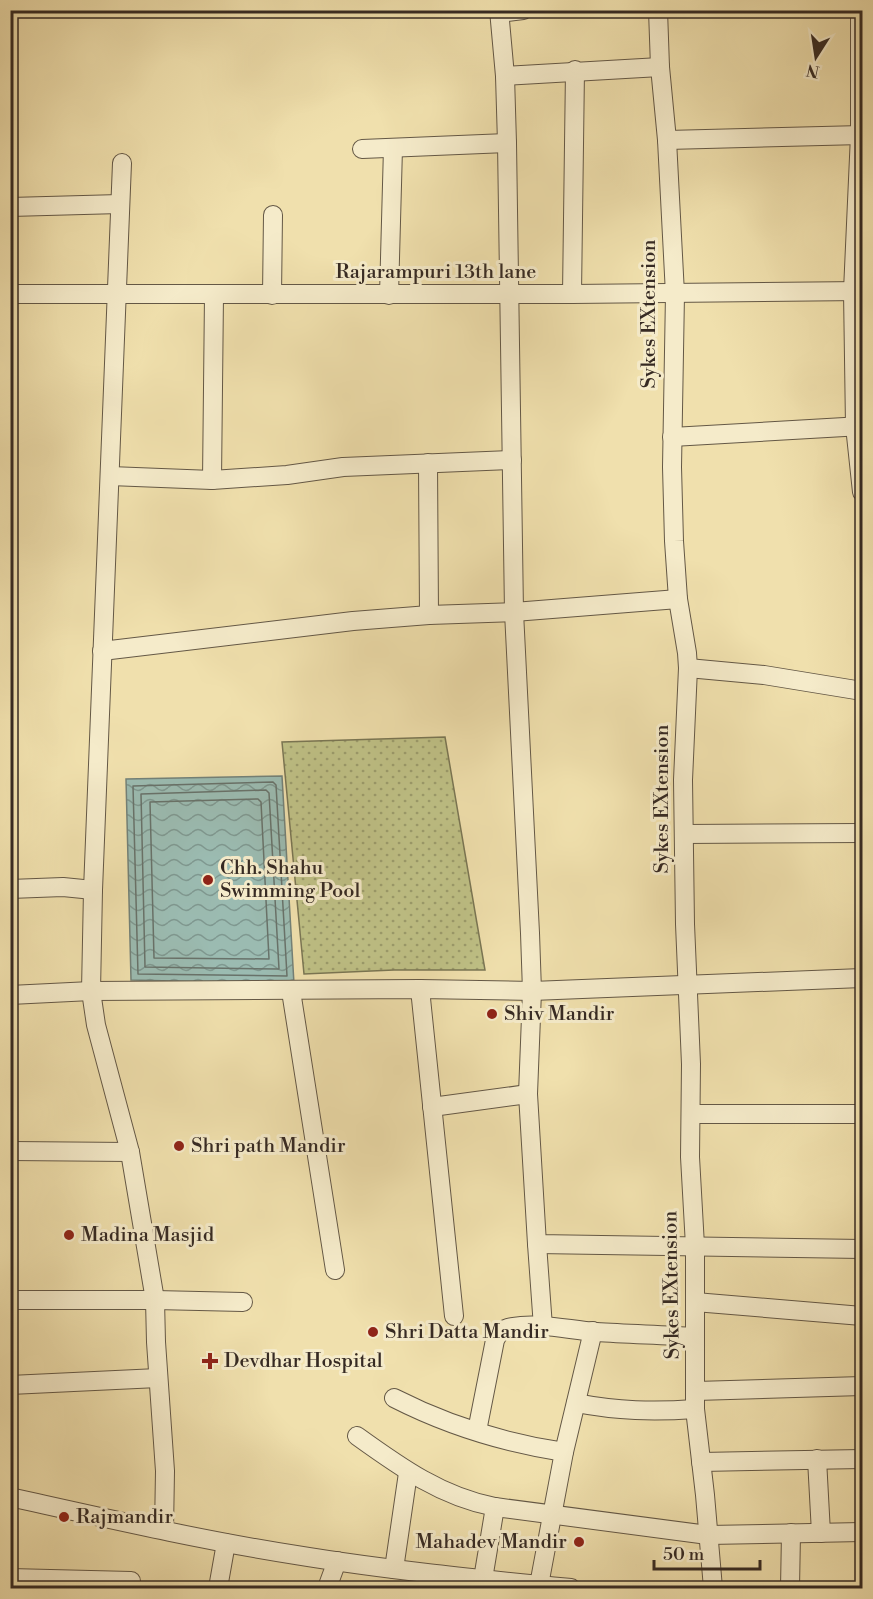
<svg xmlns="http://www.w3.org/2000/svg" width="873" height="1599" font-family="'Libre Bodoni',serif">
<defs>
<pattern id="park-dots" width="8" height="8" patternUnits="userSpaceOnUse" patternTransform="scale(1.5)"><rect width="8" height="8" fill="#bfc186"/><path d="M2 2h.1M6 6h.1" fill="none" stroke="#9c9d6d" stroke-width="1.8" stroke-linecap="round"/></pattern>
<pattern id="water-waves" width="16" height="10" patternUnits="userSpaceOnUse" patternTransform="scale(1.5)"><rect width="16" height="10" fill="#9bbbb1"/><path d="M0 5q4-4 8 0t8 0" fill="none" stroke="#7f9890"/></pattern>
</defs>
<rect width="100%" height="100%" fill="#f0e0ad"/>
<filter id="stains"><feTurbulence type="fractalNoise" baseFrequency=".00333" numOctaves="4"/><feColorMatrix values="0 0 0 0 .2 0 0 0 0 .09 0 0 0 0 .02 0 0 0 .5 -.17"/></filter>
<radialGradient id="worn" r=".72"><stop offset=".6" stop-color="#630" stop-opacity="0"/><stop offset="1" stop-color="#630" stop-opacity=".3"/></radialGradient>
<polygon fill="url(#park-dots)" stroke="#7a7654" stroke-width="1.5" points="445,737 485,970 394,970 304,974 282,742"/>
<polygon fill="url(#water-waves)" stroke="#738178" stroke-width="1.5" points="282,776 294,984 131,980 126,779"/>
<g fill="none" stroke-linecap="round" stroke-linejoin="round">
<g stroke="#68726a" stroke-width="1.5">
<polygon points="273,782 276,785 287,976 138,974 133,786"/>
<polygon points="266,790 269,793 279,969 145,967 141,794"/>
<polygon points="258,799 261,802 269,959 154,958 150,802"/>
</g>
<defs>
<g id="minor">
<polyline points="499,10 505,76 507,143 514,612 530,933 532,991 528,1094 537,1244 862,1249"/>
<polyline points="658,10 660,67 667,140 675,294 672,467 674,541 678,599 687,653 688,668 683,780 685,924 691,1064 690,1157 695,1246 695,1409 705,1495 713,1588"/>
<polyline points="860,10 860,135 853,291 855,426 862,492"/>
<polyline points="499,13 523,10"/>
<polyline points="505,76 660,67"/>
<polyline points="667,140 862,135"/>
<polyline points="362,149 507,143"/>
<polyline points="122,163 93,890 91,991 96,1025 130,1152 155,1300 156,1342 165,1471 164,1530"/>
<polyline points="10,207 120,204"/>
<polyline points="10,294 572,294 862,291"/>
<polyline points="572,294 575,70"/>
<polyline points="272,295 273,215"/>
<polyline points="389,295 393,148"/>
<polyline points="672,437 862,426"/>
<polyline points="428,463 429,615"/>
<polyline points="110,476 212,480 287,475 343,467 512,460"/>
<polyline points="212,480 214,295"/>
<polyline points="102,651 353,621 429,615 514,612 678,599"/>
<polyline points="688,668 764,675 862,691"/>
<polyline points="684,834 862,833"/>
<polyline points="10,889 63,887 93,890"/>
<polyline points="420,989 454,1316"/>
<polyline points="291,991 335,1270"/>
<polyline points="10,995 91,991 420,989 532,991 862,978"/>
<polyline points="432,1107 528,1094"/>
<polyline points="691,1114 862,1114"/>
<polyline points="10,1151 130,1152"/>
<polyline points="537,1244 543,1327"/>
<polyline points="10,1300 155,1300 243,1302"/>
<polyline points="695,1302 862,1316"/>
<polyline points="10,1385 158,1378"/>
<polyline points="696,1391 862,1386"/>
<path d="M394,1398C447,1425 505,1443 564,1452"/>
<path d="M576,1403C618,1411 653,1412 695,1409"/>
<path d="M477,1431L495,1340C499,1332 502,1329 512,1327C539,1322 569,1330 596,1332C629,1334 662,1335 695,1337"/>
<path d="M357,1436C400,1467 442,1497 495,1507L708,1535L862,1532"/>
<polyline points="817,1459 821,1533"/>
<polyline points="701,1462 862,1459"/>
<path d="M10,1497C105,1518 200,1540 296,1555C387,1570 479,1579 571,1588"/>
<polyline points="394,1569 408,1473"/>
<polyline points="10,1578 131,1581"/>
<polyline points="483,1579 495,1507"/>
<polyline points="539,1585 564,1452 593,1331"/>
<polyline points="218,1588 226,1543"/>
<polyline points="327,1588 337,1561"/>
<polyline points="790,1588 791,1533"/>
</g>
</defs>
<use href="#minor" stroke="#645846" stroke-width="20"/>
<use href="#minor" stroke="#f5ebca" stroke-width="18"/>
</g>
<g fill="#8f2418" stroke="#f5ebca" stroke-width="2">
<circle cx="208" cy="880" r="6"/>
<circle cx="492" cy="1014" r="6"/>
<circle cx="179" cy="1146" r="6"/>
<circle cx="69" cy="1235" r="6"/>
<circle cx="373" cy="1332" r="6"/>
<path d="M207 1352h6v6h6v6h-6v6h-6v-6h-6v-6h6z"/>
<circle cx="64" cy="1517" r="6"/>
<circle cx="579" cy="1542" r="6"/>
</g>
<g text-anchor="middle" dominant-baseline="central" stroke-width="6" stroke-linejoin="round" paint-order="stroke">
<g font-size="20" fill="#362a23" stroke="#f5ebca">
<text x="436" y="272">Rajarampuri 13th lane</text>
<text transform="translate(649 314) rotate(-90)">Sykes EXtension</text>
<text transform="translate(662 799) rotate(-90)">Sykes EXtension</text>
<text transform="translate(672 1285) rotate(-91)">Sykes EXtension</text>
</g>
<g font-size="20" fill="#362a23" stroke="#f5ebca" text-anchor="start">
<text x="220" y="868">Chh. Shahu<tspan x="220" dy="23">Swimming Pool</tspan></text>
<text x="504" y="1014">Shiv Mandir</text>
<text x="191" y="1146">Shri path Mandir</text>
<text x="81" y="1235">Madina Masjid</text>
<text x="385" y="1332">Shri Datta Mandir</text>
<text x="224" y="1361">Devdhar Hospital</text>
<text x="76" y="1517">Rajmandir</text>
<text x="567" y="1542" text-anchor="end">Mahadev Mandir</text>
</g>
</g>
<rect width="873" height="1599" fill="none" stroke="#f0e0ad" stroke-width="36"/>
<rect x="12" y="12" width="849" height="1575" fill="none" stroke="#362a23" stroke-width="3"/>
<rect x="18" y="18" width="837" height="1563" fill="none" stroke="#362a23" stroke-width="1.5"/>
<g transform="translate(816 57) rotate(192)" stroke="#f5ebca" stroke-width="4.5" paint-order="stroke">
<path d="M0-4.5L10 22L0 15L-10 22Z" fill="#362a23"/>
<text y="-9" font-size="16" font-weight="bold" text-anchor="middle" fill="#362a23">N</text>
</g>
<path d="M654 1560v9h106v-9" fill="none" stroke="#362a23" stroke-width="3"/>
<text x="663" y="1560" font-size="18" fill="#362a23" stroke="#f5ebca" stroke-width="4.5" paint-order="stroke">50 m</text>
<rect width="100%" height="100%" filter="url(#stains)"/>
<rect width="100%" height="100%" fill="url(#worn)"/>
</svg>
